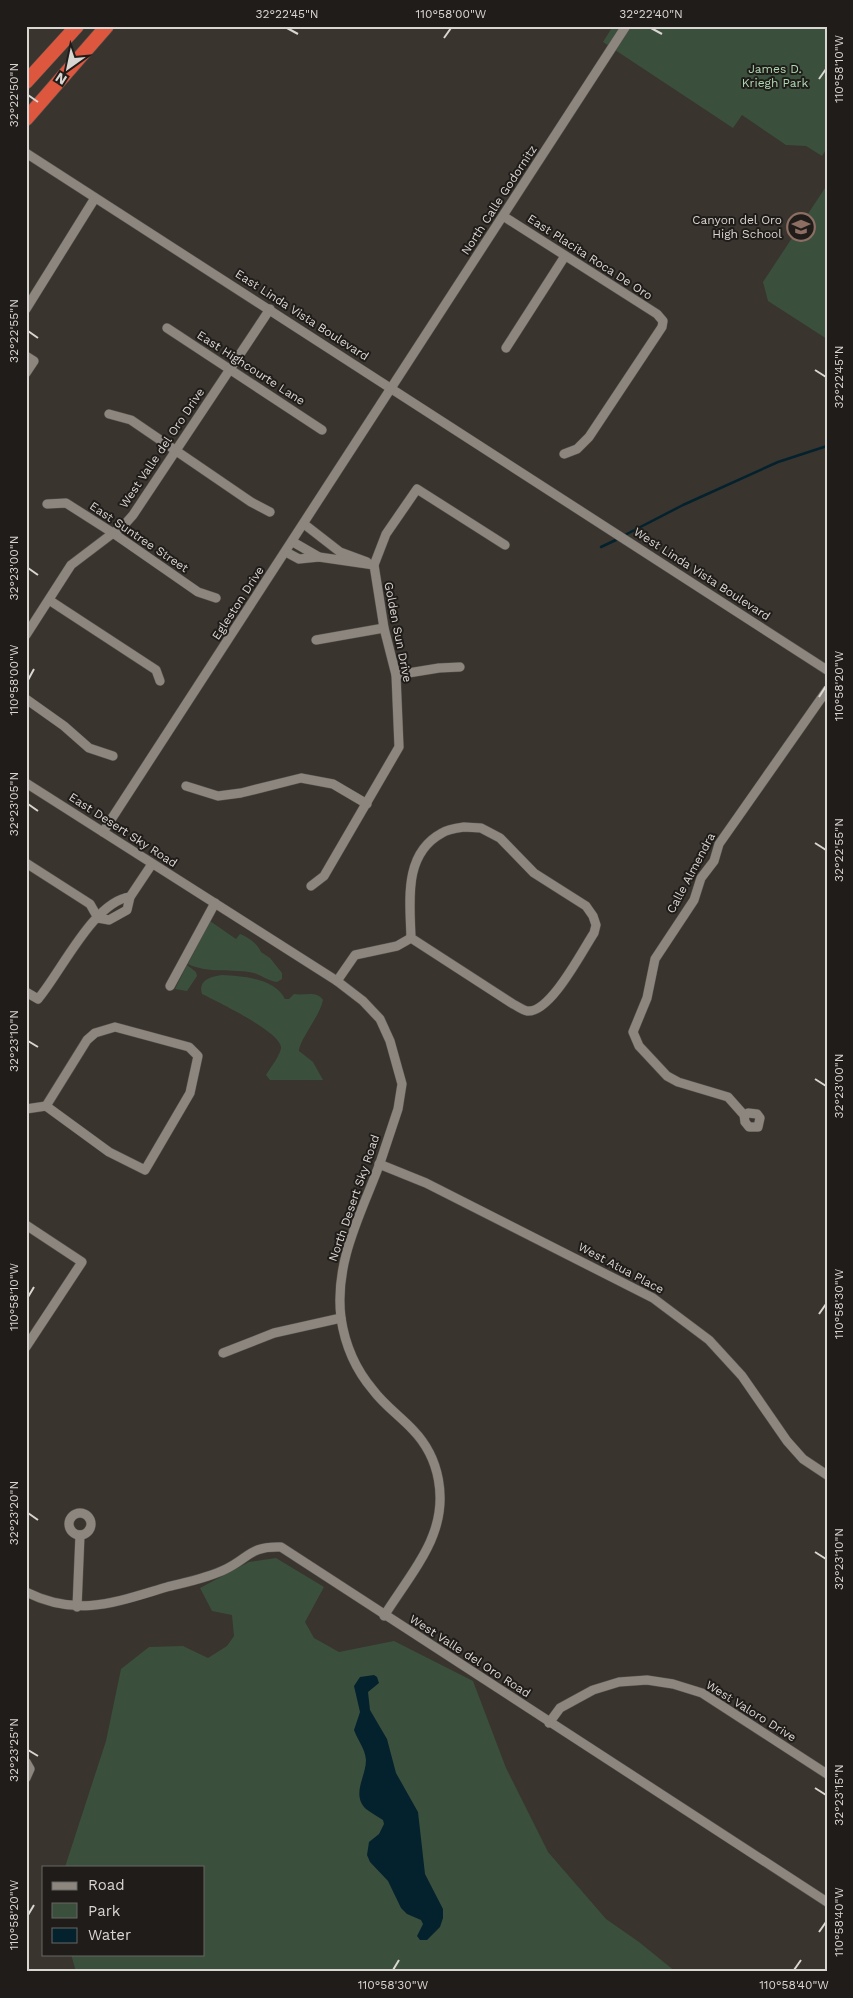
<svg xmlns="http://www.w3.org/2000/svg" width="853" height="1998" font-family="'Work Sans',sans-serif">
<rect width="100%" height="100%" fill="#39342e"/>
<g fill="#3b4f3d">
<polygon points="613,26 827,26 827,148 822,156 806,146 786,145 742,115 733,128 603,42"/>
<polygon points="827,185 827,339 768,301 763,282"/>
<path d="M210,921L236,939L240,934C248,937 258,944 261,952L270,958L282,973V979L277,982C268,981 263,976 254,973C233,968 208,974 188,964Z"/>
<polygon points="187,965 196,972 197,976 187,991 175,989"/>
<path d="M222,975C242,976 275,978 285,999H289L294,994C304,996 317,990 323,1000C319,1018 299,1040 299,1051L313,1062L323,1080H270L266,1075C270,1068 280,1056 281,1048C283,1033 216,1001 202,994C198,980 210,977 222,975Z"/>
<polygon points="276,1558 324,1587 305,1622 314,1638 339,1652 394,1641 473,1681 506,1768 548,1852 606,1919 639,1942 676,1972 76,1972 71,1954 204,1954 204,1867 65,1867 106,1741 121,1669 149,1647 183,1646 208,1658 227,1646 234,1636 232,1615 212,1611 200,1588 249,1562"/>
</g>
<path fill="#04222e" d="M374,1675L377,1677L379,1683L368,1692L370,1710L387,1739L396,1773L418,1812L425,1874L443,1909V1918L440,1927L427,1940H420L417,1936L423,1924L421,1920L407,1914L401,1908L388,1881L370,1862L367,1855L369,1842L379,1834L384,1824L383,1820C377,1816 371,1813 366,1809C351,1794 366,1777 366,1760C365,1748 358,1741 354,1730L360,1712L354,1686L360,1677Z"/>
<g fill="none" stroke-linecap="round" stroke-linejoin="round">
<g stroke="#04222e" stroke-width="2.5">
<polyline points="623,536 683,505 778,462 827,446"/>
<polyline points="601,547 618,539"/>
</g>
<defs>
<g id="minor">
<polyline points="26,153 827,670"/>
<polyline points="503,216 657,314 663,321 662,327 589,437 577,449 564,454"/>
<polyline points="26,309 95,198"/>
<polyline points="167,328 322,430"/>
<polyline points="506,348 565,256"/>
<polyline points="26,356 34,361 26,373"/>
<polyline points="109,414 131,420 251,502 270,512"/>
<polyline points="47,504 66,503 113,533 198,592 216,598"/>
<polyline points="304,524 340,552 367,562"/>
<polyline points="293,542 319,557 374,565"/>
<polyline points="286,552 299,559 319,557"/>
<polyline points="49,600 156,670 160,681"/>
<polyline points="26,635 71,565 125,524 133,515 270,309"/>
<polyline points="316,640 384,628"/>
<polyline points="396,675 439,668 460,667"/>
<polyline points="26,699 64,726 89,748 113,756"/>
<path d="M26,783L337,981L363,1001L380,1019L390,1041L402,1084L398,1109C392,1127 386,1145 380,1163C361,1214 334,1262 341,1318C345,1345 356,1370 373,1390C384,1405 400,1416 413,1430C440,1458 447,1499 433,1535C424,1560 399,1592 384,1616"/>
<polyline points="186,786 218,796 241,793 301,778 333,784 367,804"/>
<path d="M464,827L481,828L500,838L534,873L586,906L593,916L596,925L594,933C582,951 550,1014 527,1011C523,1010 517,1006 513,1004L411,938C410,901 403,854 442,833C448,829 457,828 464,827Z"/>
<polyline points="103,832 626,26"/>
<polyline points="26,863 90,904 98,918"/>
<polyline points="311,886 324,876 399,747 396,675 384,628 374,565 386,534 417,489 505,545"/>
<polyline points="98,918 109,920 127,910 130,897 152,864"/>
<polyline points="337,981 355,955 397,946 411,938"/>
<polyline points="170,986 215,903"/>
<path d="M26,992L38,999C61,972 94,901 130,897"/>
<polygon points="115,1027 189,1047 198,1056 190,1093 145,1170 109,1152 46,1106 87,1040 95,1033"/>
<polyline points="26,1109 46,1106"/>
<polyline points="744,1115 748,1113 757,1114 760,1118 758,1127 749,1127 745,1122 744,1115 728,1097 678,1082 667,1076 639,1046 633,1032 647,998 655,959 694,900 701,878 714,861 719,844 827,690"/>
<polyline points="379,1164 426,1183 653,1298 709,1340 742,1376 787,1441 803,1459 827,1475"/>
<polyline points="26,1225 82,1262 26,1347"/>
<polyline points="223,1353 274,1333 341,1318"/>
<circle cx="80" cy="1524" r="11"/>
<path d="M26,1592C78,1618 116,1602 167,1587C187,1582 208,1578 226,1569C250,1557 250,1546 281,1547L827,1902"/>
<polyline points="77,1607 80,1535"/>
<polyline points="549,1723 560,1708 593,1690 619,1682 647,1680 673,1684 702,1693 827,1774"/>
<polyline points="26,1762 30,1769 26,1778"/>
</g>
<g id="highway">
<polyline points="26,82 77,26"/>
<polyline points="26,119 107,26"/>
</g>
</defs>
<use href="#minor" stroke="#55504b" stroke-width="10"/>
<use href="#highway" stroke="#55504b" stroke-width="15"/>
<use href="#minor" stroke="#8c867f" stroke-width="9"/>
<use href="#highway" stroke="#dd563e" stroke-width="14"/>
</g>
<path fill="none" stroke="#d9d6d2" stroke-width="2" d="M287,28L298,34M651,28L662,34M444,38L451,28M819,79L826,69M28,95L38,102M28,331L38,338M815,370L826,377M28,568L38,575M28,680L34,669M819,697L826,686M28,804L38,811M815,843L826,850M28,1041L38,1047M815,1079L826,1086M28,1297L34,1287M819,1314L826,1304M28,1513L38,1520M815,1552L826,1559M28,1750L38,1756M815,1788L826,1795M28,1915L34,1905M819,1932L826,1922M393,1970L399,1960M794,1970L801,1960"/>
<defs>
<symbol id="school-ring" viewBox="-11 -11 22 22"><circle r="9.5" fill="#1f1c19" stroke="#8d6e63" stroke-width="1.5"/><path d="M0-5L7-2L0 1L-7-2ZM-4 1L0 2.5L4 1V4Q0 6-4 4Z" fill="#8d6e63"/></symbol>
</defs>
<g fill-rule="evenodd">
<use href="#school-ring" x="785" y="211" width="32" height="32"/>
</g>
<g text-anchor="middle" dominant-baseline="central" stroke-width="4" stroke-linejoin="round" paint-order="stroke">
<g font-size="12" fill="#aedab2" stroke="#1f1c19">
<text x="775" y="69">James D.<tspan x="775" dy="14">Kriegh Park</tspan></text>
</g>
<g font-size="12" fill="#d9d6d2" stroke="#1f1c19">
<text transform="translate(499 200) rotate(-57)">North Calle Godornitz</text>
<text transform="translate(590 257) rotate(33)">East Placita Roca De Oro</text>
<text transform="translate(302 315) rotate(33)">East Linda Vista Boulevard</text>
<text transform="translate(251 368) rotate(33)">East Highcourte Lane</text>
<text transform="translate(162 448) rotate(-56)">West Valle del Oro Drive</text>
<text transform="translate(139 537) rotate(34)">East Suntree Street</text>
<text transform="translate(702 574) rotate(33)">West Linda Vista Boulevard</text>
<text transform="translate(238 603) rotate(-57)">Egleston Drive</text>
<text transform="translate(398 632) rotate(79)">Golden Sun Drive</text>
<text transform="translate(123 830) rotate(33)">East Desert Sky Road</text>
<text transform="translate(691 873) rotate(-62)">Calle Almendra</text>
<text transform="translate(354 1198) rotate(-71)">North Desert Sky Road</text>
<text transform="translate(621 1268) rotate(28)">West Atua Place</text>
<text transform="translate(470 1656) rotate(33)">West Valle del Oro Road</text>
<text transform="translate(751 1711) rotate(32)">West Valoro Drive</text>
</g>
<g font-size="12" fill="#d9d6d2" stroke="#1f1c19" text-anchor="end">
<text x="782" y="220">Canyon del Oro<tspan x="782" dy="14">High School</tspan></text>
</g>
</g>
<rect width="853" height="1998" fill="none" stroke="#1f1c19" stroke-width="55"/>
<rect x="42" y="1866" width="162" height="90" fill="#1f1c19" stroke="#696663"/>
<rect x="52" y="1882" width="25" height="8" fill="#8c867f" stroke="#696663"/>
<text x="88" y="1890" font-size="15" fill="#d9d6d2">Road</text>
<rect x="52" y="1903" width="25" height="15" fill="#3b4f3d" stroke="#696663"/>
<text x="88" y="1916" font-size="15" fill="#d9d6d2">Park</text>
<rect x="52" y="1928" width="25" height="15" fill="#04222e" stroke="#696663"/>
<text x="88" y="1940" font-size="15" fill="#d9d6d2">Water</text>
<g transform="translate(68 68) rotate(213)" stroke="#1f1c19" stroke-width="4" paint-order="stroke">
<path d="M0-4L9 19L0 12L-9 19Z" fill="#d9d6d2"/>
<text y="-8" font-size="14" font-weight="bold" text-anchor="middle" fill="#d9d6d2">N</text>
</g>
<rect x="28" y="28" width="798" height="1942" fill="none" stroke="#d9d6d2" stroke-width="2"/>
<g font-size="12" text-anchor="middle" fill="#d9d6d2">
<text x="287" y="18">32°22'45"N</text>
<text x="451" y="18">110°58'00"W</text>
<text x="651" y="18">32°22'40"N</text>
<text transform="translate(839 69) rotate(-90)" y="4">110°58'10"W</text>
<text transform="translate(14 95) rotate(-90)" y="4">32°22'50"N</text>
<text transform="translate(14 331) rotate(-90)" y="4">32°22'55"N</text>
<text transform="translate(839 377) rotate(-90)" y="4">32°22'45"N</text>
<text transform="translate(14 568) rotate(-90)" y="4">32°23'00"N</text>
<text transform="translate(14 680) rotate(-90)" y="4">110°58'00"W</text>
<text transform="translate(839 686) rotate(-90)" y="4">110°58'20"W</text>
<text transform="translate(14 804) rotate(-90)" y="4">32°23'05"N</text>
<text transform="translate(839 850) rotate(-90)" y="4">32°22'55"N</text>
<text transform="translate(14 1041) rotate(-90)" y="4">32°23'10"N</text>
<text transform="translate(839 1086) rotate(-90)" y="4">32°23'00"N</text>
<text transform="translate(14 1297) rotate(-90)" y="4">110°58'10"W</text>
<text transform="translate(839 1304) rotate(-90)" y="4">110°58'30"W</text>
<text transform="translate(14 1513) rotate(-90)" y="4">32°23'20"N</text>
<text transform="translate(839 1559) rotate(-90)" y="4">32°23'10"N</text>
<text transform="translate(14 1750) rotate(-90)" y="4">32°23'25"N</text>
<text transform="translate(839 1795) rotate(-90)" y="4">32°23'15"N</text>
<text transform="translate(14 1915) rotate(-90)" y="4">110°58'20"W</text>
<text transform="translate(839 1922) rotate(-90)" y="4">110°58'40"W</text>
<text x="393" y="1989">110°58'30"W</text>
<text x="794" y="1989">110°58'40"W</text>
</g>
</svg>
